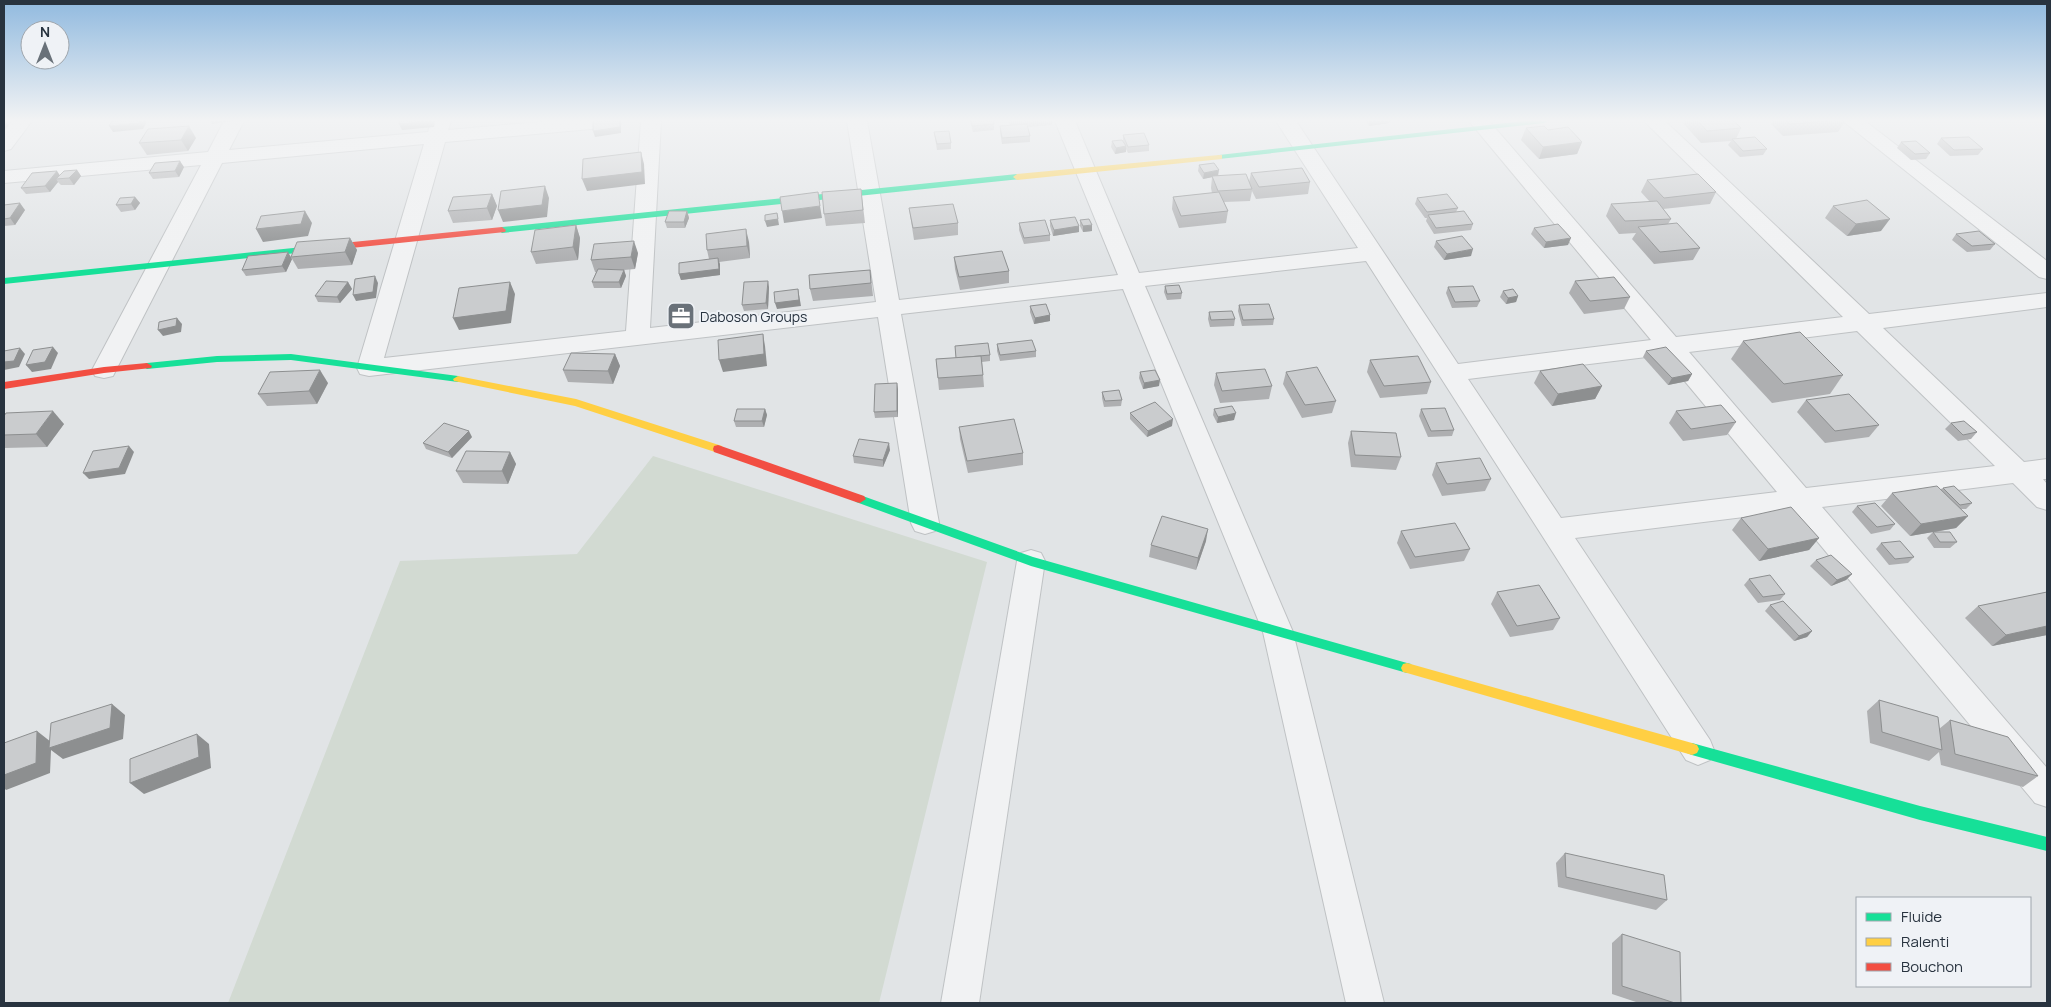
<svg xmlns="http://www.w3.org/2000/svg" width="2051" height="1007" font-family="Manrope,sans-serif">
<rect width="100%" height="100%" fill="#e1e4e6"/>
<polygon fill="#d2dad2" points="653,456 987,562 879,1003 228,1003 400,561 577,554"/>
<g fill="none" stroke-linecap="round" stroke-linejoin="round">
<defs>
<g id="street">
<polygon points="12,121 32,121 11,149 4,151 4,132"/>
<path d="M224,121H244L229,150L428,132L431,121H451L448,130L551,121H623L620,125L613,127L445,142L384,358L626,331L641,121H661L650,328L876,302L847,121H867L899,300L1118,275L1055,121H1075L1139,273L1358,248L1276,121H1296L1458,364L1651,340L1469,121H1489L1676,337L1843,317L1644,121H1665L1869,314L2047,293V307L1883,328L2024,462L2047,459V479H2043L2047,484V510L2037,507L2013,483L1822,507L2047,768V807L2035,803L1792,511L1575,538L1710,740L1714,750L1710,760L1698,765L1686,760L1366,261L1145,286L1293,632L1384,1003H1346L1263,632L1123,289L901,314L939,523L935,531L925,534L915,531L911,523L878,317L369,376L360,374L357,368L424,144L222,163L116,370L113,376L104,378L95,376L92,370L201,165L4,183V171L208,152ZM1857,331L1995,466L1806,488L1689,352ZM1663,355L1777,492L1561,518L1468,379Z"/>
<polygon points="1843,121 1865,121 2047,261 2047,279 2039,277"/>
<polygon points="1031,550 1041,553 1045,561 979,1003 941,1003 1017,561 1021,553"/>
</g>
</defs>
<use href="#street" stroke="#bfc2c4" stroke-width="2"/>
<use href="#street" fill="#f1f2f3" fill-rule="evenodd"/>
<g fill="#16e098" fill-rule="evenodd">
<polygon points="1524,121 1548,121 1544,123 1219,159 1215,157 1219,155"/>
<polygon points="1017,174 1020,175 1020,179 502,233 498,230 502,227"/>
<polygon points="303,247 308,250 306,252 4,284 4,278"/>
<polygon points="291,354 458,376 463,379 458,382 291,360 217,362 147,369 142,366 147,363 217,356"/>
<polygon points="860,495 1033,557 1407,663 1411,664 1413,668 1411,672 1407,673 1031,566 856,502 854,499 856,496"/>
<polygon points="1692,743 1920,806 2047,837 2047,851 1920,820 1692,755 1687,753 1685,749 1687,745"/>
</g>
<g fill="#ffcf43" fill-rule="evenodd">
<polygon points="1219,155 1222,155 1222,159 1017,180 1013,177 1017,174"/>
<polygon points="458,376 576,399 722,446 723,449 718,453 575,406 454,381 453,379"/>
<polygon points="1407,663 1692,743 1697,745 1699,749 1697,753 1692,755 1407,673 1403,672 1401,668 1403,664"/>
</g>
<g fill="#f24e42" fill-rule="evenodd">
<polygon points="502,227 506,230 505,232 303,253 298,250 303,247"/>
<polygon points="147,363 152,366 151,368 104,373 4,389 4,382 104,367"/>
<polygon points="718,445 864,496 866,499 860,503 856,502 714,452 713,449 714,446"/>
</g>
</g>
<g fill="#aeafb1">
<polygon points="970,121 994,121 994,130 973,132"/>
<polygon points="1008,121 1052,121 1052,125 1027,127 1030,136 1030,142 1002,144 1000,132 1000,126 1010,125"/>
<polygon points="1365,121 1390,121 1389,123 1369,126"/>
<polygon points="1685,121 1734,121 1741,128 1736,139 1767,149 1763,155 1740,157 1728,145 1731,141 1701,143 1683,123"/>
<polygon points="1772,121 1845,121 1838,132 1783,136 1771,124"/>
<polygon points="1526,128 1548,130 1582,142 1577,154 1539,159 1521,140"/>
<polygon points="934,132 951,143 951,149 937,150"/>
<polygon points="1123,135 1149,145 1149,151 1128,153 1126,149 1126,152 1115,154 1111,147 1112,141 1123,141"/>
<polygon points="196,138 188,151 147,155 139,143"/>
<polygon points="1941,138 1983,149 1978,155 1950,156 1937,144"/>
<polygon points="1901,142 1930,153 1926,159 1911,160 1897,148"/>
<polygon points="1199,165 1219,176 1249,182 1251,173 1310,182 1308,194 1256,199 1252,191 1250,201 1224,202 1228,211 1226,223 1179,228 1172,209 1173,197 1212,193 1211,188 1212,177 1203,179 1198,171"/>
<polygon points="184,167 179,177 153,179 149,173"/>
<polygon points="77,170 81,176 74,185 61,185 58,182 50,192 26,194 21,188"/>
<polygon points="1647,180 1716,192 1710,204 1663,209 1671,219 1668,224 1700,248 1693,260 1654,264 1632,239 1636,233 1619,234 1606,216 1611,204 1650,202 1641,192"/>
<polygon points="861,189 865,223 826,226 824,214"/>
<polygon points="492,194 497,206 492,220 453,223 448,211"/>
<polygon points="135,197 140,203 135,210 121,212 116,205"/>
<polygon points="1417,198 1458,208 1456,212 1473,224 1471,230 1434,234 1426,221 1427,218 1425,218 1415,204"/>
<polygon points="4,205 25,210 15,225 4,226"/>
<polygon points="1833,206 1881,231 1847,236 1825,218"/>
<polygon points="909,208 958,223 958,235 914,240"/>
<polygon points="687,211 689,218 685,228 667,228 665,222"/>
<polygon points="1050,220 1079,226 1079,232 1053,236 1050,226"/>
<polygon points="1080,220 1092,231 1083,232 1080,226"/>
<polygon points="1019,223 1050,235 1050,241 1024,244 1019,230"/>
<polygon points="576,225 580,238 578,260 536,264 531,252"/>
<polygon points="1534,228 1568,245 1544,248 1531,234"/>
<polygon points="1956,234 1995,244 1990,250 1967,252 1952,240"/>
<polygon points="350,238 357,250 352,265 298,269 291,257"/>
<polygon points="1436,241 1471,256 1444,260 1434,247"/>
<polygon points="749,242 750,258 719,262 720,275 681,280 679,274 709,259 707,250"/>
<polygon points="638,253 635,269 624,270 626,276 621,288 594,288 592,282 596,272 595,272 591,260"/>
<polygon points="954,257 1009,271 1009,283 960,290 955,269"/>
<polygon points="292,259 286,272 246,276 242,270"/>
<polygon points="870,270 873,296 813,301 810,289"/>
<polygon points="1575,281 1630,297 1624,309 1584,314 1569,293"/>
<polygon points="348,282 352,289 340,303 318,302 315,296"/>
<polygon points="1165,286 1182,293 1181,299 1167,300 1164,292"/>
<polygon points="769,287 768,309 744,311 742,305"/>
<polygon points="1448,287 1480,301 1477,307 1452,308 1446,293"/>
<polygon points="1503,291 1518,296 1516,302 1506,304 1500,297"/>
<polygon points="1239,305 1274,319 1273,325 1242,326 1238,311"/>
<polygon points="1030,306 1050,315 1050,321 1034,324 1030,312"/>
<polygon points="1209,312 1235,319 1234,326 1210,327 1208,319"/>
<polygon points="1743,341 1843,375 1830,394 1772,403 1731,359"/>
<polygon points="997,344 1036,351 1036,357 1000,361 997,351"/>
<polygon points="955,346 990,355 990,361 982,362 984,387 939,390 936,359 956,358"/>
<polygon points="1646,351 1692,374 1688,381 1668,385 1643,357"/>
<polygon points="615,354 620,366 613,384 568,382 563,370"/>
<polygon points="1370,360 1431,382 1427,394 1380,398 1367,372"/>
<polygon points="1540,371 1602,386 1595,399 1552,406 1534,383"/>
<polygon points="1140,372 1159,386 1143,389 1139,378"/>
<polygon points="1286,372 1336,401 1332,413 1302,418 1283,384"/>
<polygon points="1216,373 1272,386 1269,399 1220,403 1214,385"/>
<polygon points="328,383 317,404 267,406 258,394"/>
<polygon points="898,389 898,417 875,418 874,412"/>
<polygon points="1102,392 1122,400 1121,406 1104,407 1102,398"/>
<polygon points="1806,400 1879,425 1869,437 1825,443 1797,412"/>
<polygon points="765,409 767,415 764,427 736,427 734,421"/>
<polygon points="1214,409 1234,420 1217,423 1213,415"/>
<polygon points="1421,409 1454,430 1452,436 1428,437 1419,416"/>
<polygon points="1676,411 1736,422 1727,435 1683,441 1669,423"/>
<polygon points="1130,413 1172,426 1147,437 1130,419"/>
<polygon points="4,416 64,424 47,447 4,448"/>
<polygon points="1951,423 1977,432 1971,439 1958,441 1945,429"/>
<polygon points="959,427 1023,453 1023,465 968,473 960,439"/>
<polygon points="1351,431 1401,457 1396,470 1351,467 1348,443"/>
<polygon points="472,437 452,458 426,449 423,443"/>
<polygon points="890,450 883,467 854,463 853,456"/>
<polygon points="510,452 516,464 508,484 463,483 456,471"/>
<polygon points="1436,463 1491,479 1485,491 1442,496 1432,475"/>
<polygon points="1943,488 1972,503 1966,509 1961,509 1968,516 1956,528 1935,532 1957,542 1950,548 1934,548 1927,538 1933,532 1910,536 1881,506 1892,493 1941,489"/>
<polygon points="1857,506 1895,524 1890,530 1871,534 1852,512"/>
<polygon points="1741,518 1819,538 1809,550 1759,561 1732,530"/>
<polygon points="1401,531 1470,549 1464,561 1410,569 1397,543"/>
<polygon points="1206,541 1196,570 1149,557 1151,545"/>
<polygon points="1881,543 1914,557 1908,563 1889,565 1876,549"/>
<polygon points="1816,560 1852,574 1846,580 1831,586 1810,566"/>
<polygon points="1749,579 1785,594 1780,600 1758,603 1744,585"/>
<polygon points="1497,592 1560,618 1553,630 1510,637 1491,604"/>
<polygon points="2047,592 2047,635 1992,646 1965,618 1978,606"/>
<polygon points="1770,605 1812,631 1807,637 1794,641 1765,611"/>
<polygon points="1879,700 1939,729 1950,720 2038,776 2023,787 1941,765 1939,752 1929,761 1870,743 1867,711"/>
<polygon points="1565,853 1667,900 1656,910 1558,887 1556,863"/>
<polygon points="1622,934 1681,1003 1639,1003 1612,994 1612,943"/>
</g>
<g fill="#8d8f90">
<polygon points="4,121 5,121 8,125 4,131"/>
<polygon points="140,121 147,121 143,129 113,132 109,126"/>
<polygon points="211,121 233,121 212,124"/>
<polygon points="429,121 435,121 434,127 402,130 399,124"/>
<polygon points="620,121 621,121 621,133 595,137 593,131"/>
<polygon points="1370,121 1390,121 1389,123 1369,126"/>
<polygon points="189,126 196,138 188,151 181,140"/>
<polygon points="1582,142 1577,154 1539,159 1543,147"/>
<polygon points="1126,146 1126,152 1115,154 1116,148"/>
<polygon points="641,152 644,164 645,184 587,191 582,179"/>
<polygon points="180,161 184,167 179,177 175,171"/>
<polygon points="77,170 81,176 74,185 69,178"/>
<polygon points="1219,170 1218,176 1203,179 1204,173"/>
<polygon points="57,171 61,177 56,179 58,182 50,192 45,186"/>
<polygon points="545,186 549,198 547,217 503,222 498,210"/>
<polygon points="492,194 497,206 492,220 487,208"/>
<polygon points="135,197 140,203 135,210 131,204"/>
<polygon points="20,203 25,210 15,225 10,218"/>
<polygon points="820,206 822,218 784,223 782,211"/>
<polygon points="305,211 312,223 308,236 263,242 256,229"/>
<polygon points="687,211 689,218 685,228 684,222"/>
<polygon points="777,213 779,225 767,227 765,221"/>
<polygon points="1890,219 1881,231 1847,236 1856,224"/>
<polygon points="576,225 580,238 578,260 573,247"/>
<polygon points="1092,225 1092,231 1083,232 1083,226"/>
<polygon points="1079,226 1079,232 1053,236 1054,230"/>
<polygon points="746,229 749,242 750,258 747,246"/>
<polygon points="350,238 357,250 352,265 345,252"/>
<polygon points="1571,238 1568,245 1544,248 1546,242"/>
<polygon points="634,241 638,253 635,269 631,257"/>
<polygon points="1473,249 1471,256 1444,260 1447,254"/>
<polygon points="288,252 292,259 286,272 282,266"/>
<polygon points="718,258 720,264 720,275 681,280 679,274"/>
<polygon points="624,270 626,276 621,288 619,282"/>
<polygon points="375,276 378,283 376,298 356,301 353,295"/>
<polygon points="768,281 769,287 768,309 766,303"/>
<polygon points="348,282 352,289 340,303 337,297"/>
<polygon points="510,282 515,294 511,323 459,330 453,318"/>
<polygon points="798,289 801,306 777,309 775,303"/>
<polygon points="1518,296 1516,302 1506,304 1508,298"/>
<polygon points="1050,315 1050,321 1034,324 1035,318"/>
<polygon points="177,318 182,324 181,332 163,336 158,330"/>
<polygon points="763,334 765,346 767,366 723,372 719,360"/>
<polygon points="53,347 58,353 51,369 32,372 26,365"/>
<polygon points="20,348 25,354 19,367 4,370 4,362"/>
<polygon points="615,354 620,366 613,384 608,371"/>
<polygon points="320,370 328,383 317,404 309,391"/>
<polygon points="1692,374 1688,381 1668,385 1672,378"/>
<polygon points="1160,380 1159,386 1143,389 1144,383"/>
<polygon points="897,383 898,389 898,417 897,411"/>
<polygon points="1602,386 1595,399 1552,406 1558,394"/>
<polygon points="765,409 767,415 764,427 762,421"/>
<polygon points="53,411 64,424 47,447 36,434"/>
<polygon points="1236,413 1234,420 1217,423 1218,417"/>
<polygon points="1173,419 1172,426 1147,437 1148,431"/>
<polygon points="469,431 472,437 452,458 448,452"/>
<polygon points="889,443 890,450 883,467 883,460"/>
<polygon points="129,446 134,452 125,474 89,479 83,473"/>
<polygon points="510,452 516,464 508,484 502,471"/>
<polygon points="1968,516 1956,528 1910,536 1921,524"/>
<polygon points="1208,529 1206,541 1196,570 1198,558"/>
<polygon points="1819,538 1809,550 1759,561 1768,549"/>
<polygon points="1852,574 1846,580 1831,586 1837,580"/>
<polygon points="2047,626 2047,635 1992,646 2006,635"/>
<polygon points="1812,631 1807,637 1794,641 1799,636"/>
<polygon points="112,704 125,715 123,739 63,759 51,750 50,773 6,790 4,788 4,775 37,731 51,742"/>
<polygon points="197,734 209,744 211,768 144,794 130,783"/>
</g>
<g fill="#caccce" stroke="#8d8f90">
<polygon points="112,121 140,121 139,123 109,126"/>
<polygon points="400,121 429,121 399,124"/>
<polygon points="593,121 620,121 620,127 593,131"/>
<polygon points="971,121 994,121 994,124 972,126"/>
<polygon points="1698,121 1734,121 1741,128 1707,131"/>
<polygon points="1786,121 1830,121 1790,124"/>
<polygon points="1027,124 1030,136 1002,138 1000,126"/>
<polygon points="189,126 181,140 139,143 148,129"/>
<polygon points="1544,126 1548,130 1568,127 1582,142 1543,147 1526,128"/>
<polygon points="949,131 951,143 937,144 934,132"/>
<polygon points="1144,133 1149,145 1128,147 1123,135"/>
<polygon points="1755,137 1767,149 1743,151 1732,139"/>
<polygon points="1969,137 1983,149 1954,150 1941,138"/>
<polygon points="1122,140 1126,146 1116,148 1112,141"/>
<polygon points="1916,141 1930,153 1915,154 1901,142"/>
<polygon points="641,152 642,172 582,179 583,159"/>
<polygon points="180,161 175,171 149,173 155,163"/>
<polygon points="1214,163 1219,170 1204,173 1199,165"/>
<polygon points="1302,168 1310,182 1259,187 1251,173"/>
<polygon points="77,170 69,178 56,179 64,171"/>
<polygon points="57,171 45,186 21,188 32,173"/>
<polygon points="1246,174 1252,189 1218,191 1212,176"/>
<polygon points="1698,174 1716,192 1664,198 1647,180"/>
<polygon points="545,186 542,205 498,210 501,191"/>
<polygon points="861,189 863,210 824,214 822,192"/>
<polygon points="818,192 820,206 782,211 780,197"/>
<polygon points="1219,192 1228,211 1181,216 1173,197"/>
<polygon points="492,194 487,208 448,211 453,197"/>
<polygon points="1447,194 1458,208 1427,212 1417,198"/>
<polygon points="135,197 131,204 116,205 120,198"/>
<polygon points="1867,200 1890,219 1856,224 1833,206"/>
<polygon points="1657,201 1671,219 1625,221 1611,204"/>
<polygon points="20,203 10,218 4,219 4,205"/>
<polygon points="953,204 958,223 913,228 909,208"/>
<polygon points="305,211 301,224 256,229 261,216"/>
<polygon points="669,211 687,211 684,222 665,222"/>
<polygon points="1464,211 1473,224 1436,228 1428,215"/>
<polygon points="777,213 778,219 765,221 765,215"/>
<polygon points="1075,217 1079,226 1054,230 1050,220"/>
<polygon points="1089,219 1092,225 1083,226 1080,220"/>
<polygon points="1045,220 1050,235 1024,238 1019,223"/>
<polygon points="1677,223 1700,248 1660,252 1638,227"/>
<polygon points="1558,224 1571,238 1546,242 1534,228"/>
<polygon points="576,225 573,247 531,252 535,230"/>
<polygon points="746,229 747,246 707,250 706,234"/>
<polygon points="1979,231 1995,244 1972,246 1956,234"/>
<polygon points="1462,236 1473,249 1447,254 1436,241"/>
<polygon points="350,238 345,252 291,257 297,242"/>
<polygon points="634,241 631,257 591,260 594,244"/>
<polygon points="1002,251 1009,271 959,277 954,257"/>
<polygon points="288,252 282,266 242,270 248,256"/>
<polygon points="718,258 719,269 679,274 679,263"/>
<polygon points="598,269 624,270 619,282 592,282"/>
<polygon points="870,270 871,283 810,289 809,275"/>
<polygon points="375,276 373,292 353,295 355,279"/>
<polygon points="1614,277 1630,297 1590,301 1575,281"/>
<polygon points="326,281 348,282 337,297 315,296"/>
<polygon points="768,281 766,303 742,305 744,282"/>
<polygon points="510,282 506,311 453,318 459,288"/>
<polygon points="1179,285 1182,293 1167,294 1165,286"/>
<polygon points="1473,286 1480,301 1455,302 1448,287"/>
<polygon points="798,289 799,300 775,303 774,292"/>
<polygon points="1513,289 1518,296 1508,298 1503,291"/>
<polygon points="1046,304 1050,315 1035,318 1030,306"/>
<polygon points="1269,304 1274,319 1243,320 1239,305"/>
<polygon points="1232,311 1235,319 1211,320 1209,312"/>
<polygon points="177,318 176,326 158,330 159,322"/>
<polygon points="1800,332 1843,375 1784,384 1743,341"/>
<polygon points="763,334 764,354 719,360 718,340"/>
<polygon points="1032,340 1036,351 1000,355 997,344"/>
<polygon points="988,343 990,355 956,358 955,346"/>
<polygon points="53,347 45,362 26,365 33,350"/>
<polygon points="1666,347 1692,374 1672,378 1646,351"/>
<polygon points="20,348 14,361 4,362 4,351"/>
<polygon points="571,353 615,354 608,371 563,370"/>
<polygon points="981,356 983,375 938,378 936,359"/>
<polygon points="1418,356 1431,382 1384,386 1370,360"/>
<polygon points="1583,364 1602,386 1558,394 1540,371"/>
<polygon points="1317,367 1336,401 1305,405 1286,372"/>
<polygon points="1265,369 1272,386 1222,391 1216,373"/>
<polygon points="320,370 309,391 258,394 270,372"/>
<polygon points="1155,370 1160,380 1144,383 1140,372"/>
<polygon points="897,383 897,411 874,412 875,384"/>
<polygon points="1119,390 1122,400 1105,401 1102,392"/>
<polygon points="1849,394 1879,425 1835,431 1806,400"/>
<polygon points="1155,402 1173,419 1148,431 1130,413"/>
<polygon points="1721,405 1736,422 1691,429 1676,411"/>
<polygon points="1232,406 1236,413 1218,417 1214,409"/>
<polygon points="1445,408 1454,430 1431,431 1421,409"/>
<polygon points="737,409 765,409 762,421 734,421"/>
<polygon points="53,411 36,434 4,435 4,416 6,413"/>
<polygon points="1014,419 1023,453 967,461 959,427"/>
<polygon points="1964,421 1977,432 1963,435 1951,423"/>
<polygon points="444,423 469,431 448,452 423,443"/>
<polygon points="1351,431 1396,433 1401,457 1355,455"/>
<polygon points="859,439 889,443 883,460 853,456"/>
<polygon points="129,446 119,468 83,473 93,451"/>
<polygon points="466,451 510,452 502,471 456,471"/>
<polygon points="1480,458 1491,479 1447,484 1436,463"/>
<polygon points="1937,486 1968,516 1921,524 1892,493"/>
<polygon points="1954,486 1972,503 1960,505 1943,488"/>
<polygon points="1875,503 1895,524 1877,527 1857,506"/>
<polygon points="1791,507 1819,538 1768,549 1741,518"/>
<polygon points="1162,516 1208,529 1198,558 1151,545"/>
<polygon points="1455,523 1470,549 1415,557 1401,531"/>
<polygon points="1933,532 1950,532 1957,542 1940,542"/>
<polygon points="1900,541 1914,557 1895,559 1881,543"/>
<polygon points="1831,555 1852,574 1837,580 1816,560"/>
<polygon points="1770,575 1785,594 1763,597 1749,579"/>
<polygon points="1539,585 1560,618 1517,626 1497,592"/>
<polygon points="2047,592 2047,626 2006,635 1978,606"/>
<polygon points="1783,601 1812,631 1799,636 1770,605"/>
<polygon points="1879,700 1938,717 1942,750 1882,732"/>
<polygon points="112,704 110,728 49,748 51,723"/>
<polygon points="1950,720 2008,737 2038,776 1955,754"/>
<polygon points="37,731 36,763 4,775 4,743"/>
<polygon points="197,734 199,757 130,783 130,759"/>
<polygon points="1565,853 1664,875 1667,900 1566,877"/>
<polygon points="1622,934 1680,952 1681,1003 1675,1003 1622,986"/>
</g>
<linearGradient id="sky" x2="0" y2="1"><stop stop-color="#91badf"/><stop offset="0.46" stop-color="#f2f3f4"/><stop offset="1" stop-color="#f2f3f4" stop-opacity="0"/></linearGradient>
<rect width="2051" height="262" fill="url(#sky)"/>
<defs>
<symbol id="office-square" viewBox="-11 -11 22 22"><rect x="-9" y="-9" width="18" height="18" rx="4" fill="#697179" stroke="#eff2f6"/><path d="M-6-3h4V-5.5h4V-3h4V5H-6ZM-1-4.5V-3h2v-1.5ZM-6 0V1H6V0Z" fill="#fff"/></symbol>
</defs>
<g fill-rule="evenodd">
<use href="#office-square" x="665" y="300" width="32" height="32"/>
</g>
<g text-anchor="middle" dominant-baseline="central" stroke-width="4" stroke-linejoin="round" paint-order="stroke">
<g font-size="14" fill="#28333f" stroke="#eff2f6" text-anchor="start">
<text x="700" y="316">Daboson Groups</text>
</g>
</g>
<rect width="2051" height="1007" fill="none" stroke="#28333f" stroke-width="10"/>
<rect x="1856" y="897" width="175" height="90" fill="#eff2f6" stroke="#9fa6ad"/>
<rect x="1866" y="913" width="25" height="8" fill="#16e098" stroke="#9fa6ad"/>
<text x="1901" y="922" font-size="15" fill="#28333f">Fluide</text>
<rect x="1866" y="938" width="25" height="8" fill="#ffcf43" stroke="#9fa6ad"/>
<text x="1901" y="947" font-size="15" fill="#28333f">Ralenti</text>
<rect x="1866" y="963" width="25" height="8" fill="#f24e42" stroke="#9fa6ad"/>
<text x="1901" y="972" font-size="15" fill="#28333f">Bouchon</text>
<g transform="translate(45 45)"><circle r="24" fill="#eff2f6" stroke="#9fa6ad"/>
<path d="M0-4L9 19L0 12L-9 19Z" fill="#697179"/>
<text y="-8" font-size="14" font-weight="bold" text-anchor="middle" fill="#28333f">N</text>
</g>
</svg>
